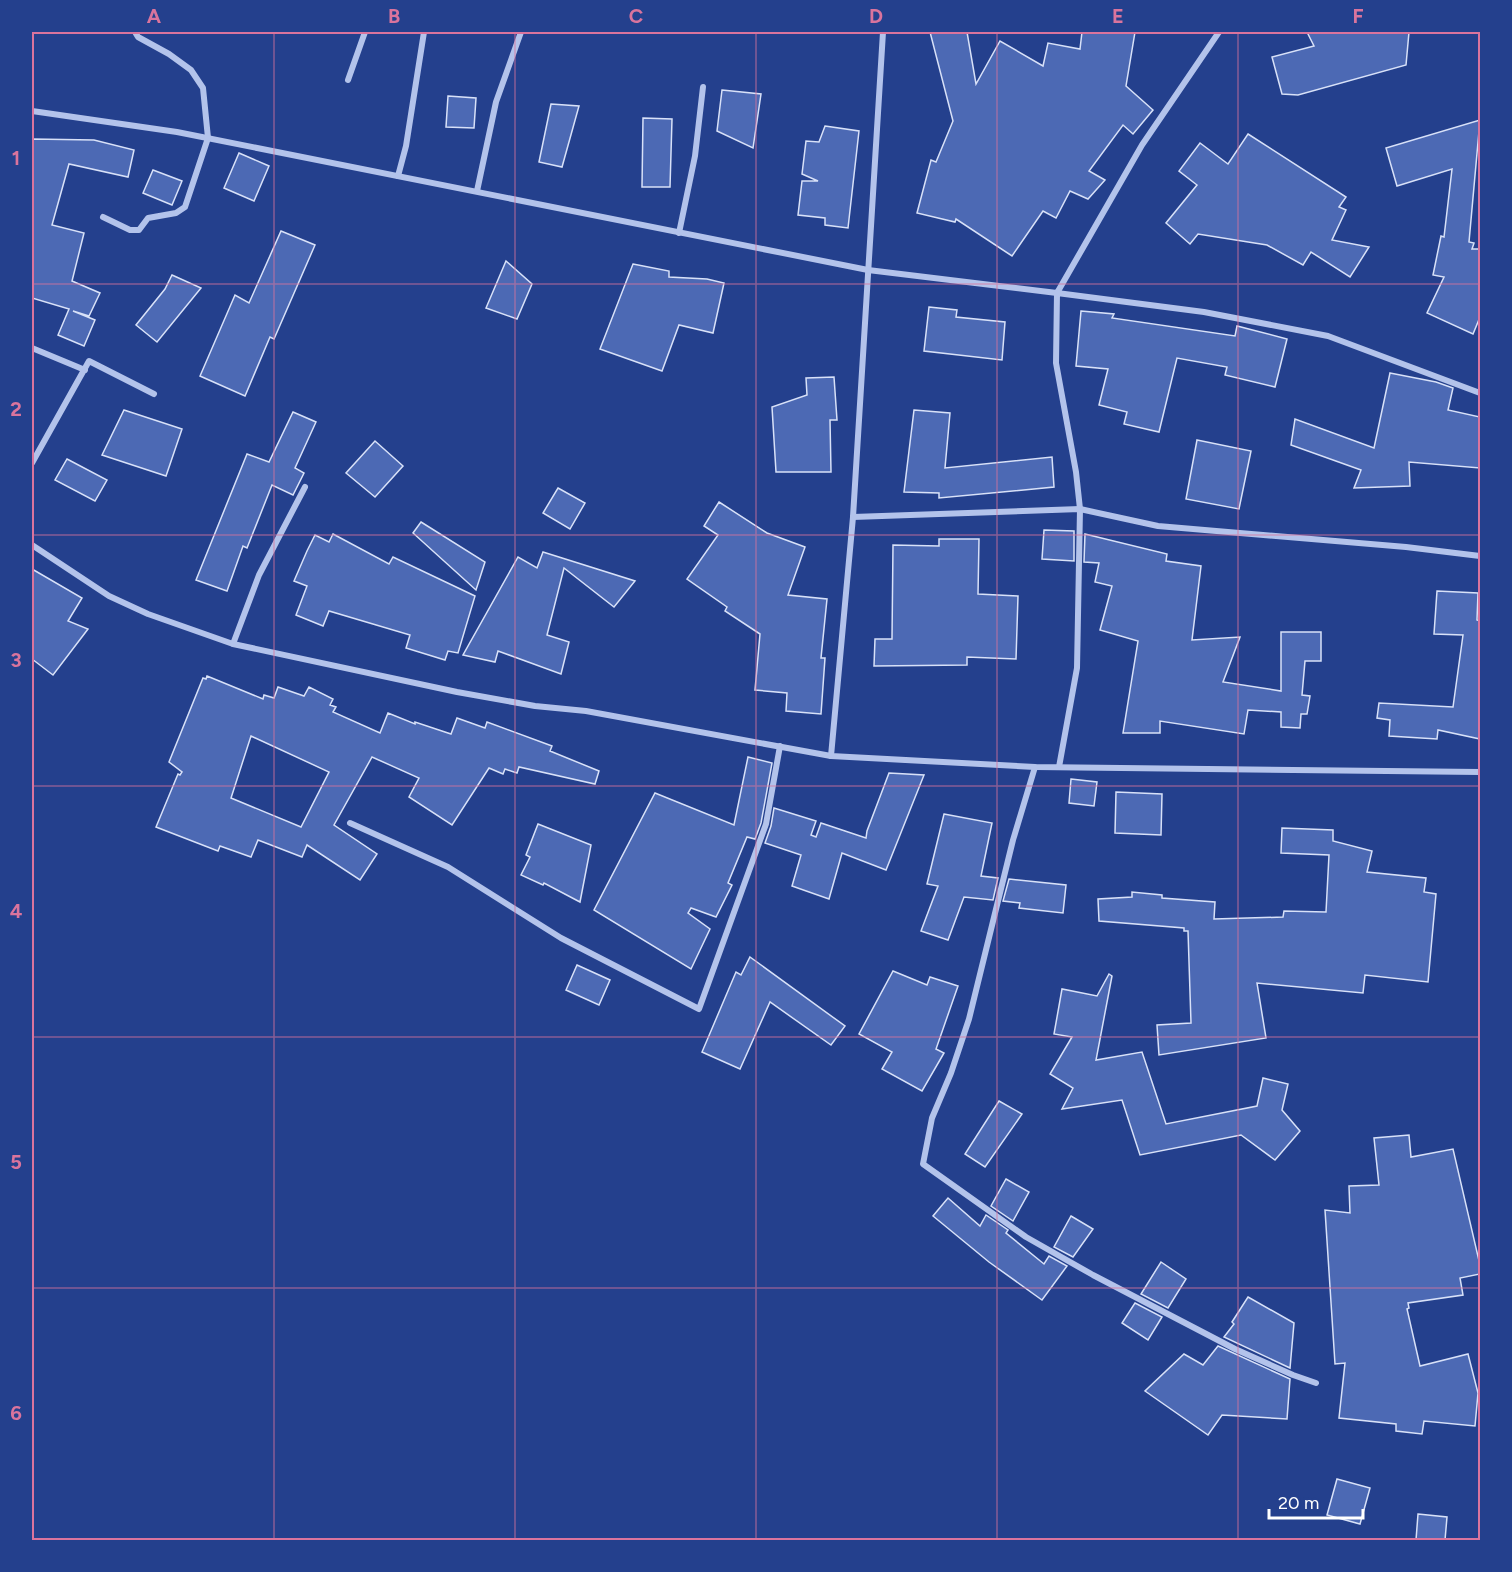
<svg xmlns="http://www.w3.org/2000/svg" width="1512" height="1572" font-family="Figtree,sans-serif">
<rect width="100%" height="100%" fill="#24408d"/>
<g fill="#4c69b4" stroke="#d8e1f8" stroke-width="1.5" fill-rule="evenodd">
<polygon points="930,32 967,32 976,84 1000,41 1043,66 1048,43 1080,49 1082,32 1135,32 1126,86 1153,110 1133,134 1123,125 1089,171 1105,180 1088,199 1070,191 1056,218 1043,211 1012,256 956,219 955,222 917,213 931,160 936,162 953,121"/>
<polygon points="1307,32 1409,32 1406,65 1298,95 1282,94 1272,57 1314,46"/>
<polygon points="722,90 761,94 753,148 717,131"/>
<polygon points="448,96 476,98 474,128 446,127"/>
<polygon points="551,104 579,106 562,167 539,162"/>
<polygon points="643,118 672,119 670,187 642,187"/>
<polygon points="1480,120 1469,242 1474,243 1472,249 1480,249 1480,317 1473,334 1427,313 1444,277 1433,275 1441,236 1444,237 1452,169 1397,186 1386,148"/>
<polygon points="825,126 859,131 848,228 825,225 825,218 798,215 802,181 818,181 802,174 806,141 819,142"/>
<polygon points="1248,134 1346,197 1339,207 1346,210 1332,240 1369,247 1350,277 1311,252 1303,265 1267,245 1198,234 1190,244 1166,223 1197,185 1179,171 1200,143 1228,164"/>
<polygon points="32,139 94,140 134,150 128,177 69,164 52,225 84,233 72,281 100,293 89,316 73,311 95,320 84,346 58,335 69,309 32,298"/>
<polygon points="239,153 269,166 254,201 224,188"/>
<polygon points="153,170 182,181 172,205 143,193"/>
<polygon points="281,231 315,245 274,339 270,337 245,396 200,376 235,295 249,303"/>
<polygon points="506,261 532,284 517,319 486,308"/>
<polygon points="633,264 669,271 669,277 707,279 724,283 713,333 679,325 662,371 600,349"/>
<polygon points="172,275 201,288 157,342 136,325 165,289"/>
<polygon points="929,307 957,310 956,317 1005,322 1002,360 924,351"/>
<polygon points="1081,311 1114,314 1112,318 1235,336 1237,326 1287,339 1275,387 1225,375 1227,367 1177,358 1159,432 1124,424 1127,412 1099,405 1108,369 1076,366"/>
<polygon points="1390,373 1436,382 1453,388 1448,410 1480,417 1480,468 1409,462 1410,486 1354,488 1361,470 1291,445 1295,419 1374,448"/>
<polygon points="834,377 837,420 830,420 831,472 776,472 772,407 807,395 806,378"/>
<polygon points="124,410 182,429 166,476 102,455"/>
<polygon points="914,410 950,413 945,468 1052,457 1054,487 939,498 939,493 904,492"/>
<polygon points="293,412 316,422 295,468 304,473 293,495 272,485 247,548 243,546 227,591 196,580 247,454 269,462"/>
<polygon points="1197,440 1251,451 1239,509 1186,499"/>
<polygon points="375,441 403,466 375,497 346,473"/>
<polygon points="67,459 107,480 95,501 55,480"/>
<polygon points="558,488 585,503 570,529 543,513"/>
<polygon points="719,502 767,533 805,547 788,595 827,599 821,658 825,658 821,714 786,711 787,693 755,690 760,634 725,611 727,607 687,579 718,535 704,526"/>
<polygon points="421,522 485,562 476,590 413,533"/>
<polygon points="1044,530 1074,531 1074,561 1042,559"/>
<polygon points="333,534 389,564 393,557 475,596 458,653 448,651 445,660 406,648 410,635 329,611 323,626 296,615 307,586 294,581 307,551 315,535 329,542"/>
<polygon points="1085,534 1167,554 1166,561 1201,566 1192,640 1240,637 1223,682 1281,691 1281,632 1321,632 1321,661 1305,661 1302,695 1310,696 1307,714 1301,714 1300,728 1281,727 1281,712 1248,710 1244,734 1160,721 1160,733 1123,733 1138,641 1100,630 1112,586 1095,582 1099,563 1084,562"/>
<polygon points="939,539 979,539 978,594 1018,596 1016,659 967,657 967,665 874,666 875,639 892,639 893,545 939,546"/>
<polygon points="543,552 635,581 614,607 564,568 547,635 569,642 561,674 498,651 495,662 463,655 518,557 537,568"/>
<polygon points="32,569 82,598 68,621 88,629 53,675 32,659"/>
<polygon points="1437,591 1478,593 1477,620 1480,621 1480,739 1438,730 1437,739 1389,736 1390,720 1377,718 1379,703 1453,707 1463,635 1434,634"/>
<path d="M207,676L263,699L264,695L274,698L278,687L304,696L309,687L333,699L330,705L336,707L333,712L380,733L388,713L415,724V722L451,734L457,718L485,728L487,722L552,746L550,751L599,771L595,784L519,767L517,773L505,769L503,774L489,768L452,825L409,797L419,778L372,757L334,825L377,854L360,880L307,845L302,857L258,840L251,857L220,846L218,851L156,827L178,774L180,775L182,772L169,762L203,678L206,679ZM251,736L329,772L301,827L231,798Z"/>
<polygon points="748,757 772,763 761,823 755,839 747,837 728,883 732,885 716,917 691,908 688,913 710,929 691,969 594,910 655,793 734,825"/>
<polygon points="889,773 924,775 886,870 842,853 829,899 792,886 801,855 765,843 771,826 774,808 816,821 811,835 816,837 821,823 866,838 867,831"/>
<polygon points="1071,779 1097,782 1094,806 1069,803"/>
<polygon points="1116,792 1162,794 1161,835 1115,833"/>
<polygon points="944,814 992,823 981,876 998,878 993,900 964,897 948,940 921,931 938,886 927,884"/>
<polygon points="538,824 591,845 580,902 544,883 543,885 521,875 530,857 526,855"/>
<polygon points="1282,828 1333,830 1333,841 1372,851 1367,872 1426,878 1424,892 1436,894 1428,982 1365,975 1363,993 1257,983 1266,1038 1159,1055 1157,1025 1191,1023 1188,931 1184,931 1184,928 1099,921 1098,899 1132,897 1132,892 1162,895 1162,898 1215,902 1214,919 1283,917 1284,911 1326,912 1329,855 1281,853"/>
<polygon points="1009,879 1066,885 1063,913 1019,908 1020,903 1003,901"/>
<polygon points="750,957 845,1026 831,1045 770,1002 740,1069 702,1052 736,972 741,975"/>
<polygon points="577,965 610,980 599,1005 566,990"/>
<polygon points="893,971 927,985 930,977 958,986 936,1049 944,1053 922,1091 882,1069 892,1052 859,1034"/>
<polygon points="1109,974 1112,976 1096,1060 1142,1052 1166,1124 1257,1106 1263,1078 1288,1084 1282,1110 1300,1131 1275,1160 1241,1135 1140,1155 1122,1100 1062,1109 1073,1088 1050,1074 1072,1037 1054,1034 1062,989 1097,996"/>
<polygon points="999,1101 1022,1114 985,1167 965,1154"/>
<polygon points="1409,1135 1411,1157 1453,1149 1480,1265 1480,1274 1460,1278 1463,1295 1408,1303 1409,1308 1407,1309 1420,1366 1468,1354 1478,1393 1475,1426 1424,1421 1422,1434 1396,1431 1396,1424 1339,1418 1345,1363 1335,1364 1325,1210 1350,1213 1349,1186 1379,1185 1374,1138"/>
<polygon points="1006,1179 1029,1192 1013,1221 991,1206"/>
<polygon points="948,1198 980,1226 986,1215 1008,1230 1006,1233 1044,1264 1049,1256 1067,1266 1042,1300 989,1262 933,1216"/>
<polygon points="1071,1216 1093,1229 1073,1257 1054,1247"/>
<polygon points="1161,1262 1186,1279 1168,1308 1141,1294"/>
<polygon points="1248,1297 1294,1323 1290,1368 1224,1337 1234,1324 1232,1322"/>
<polygon points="1135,1303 1162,1317 1148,1340 1122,1323"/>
<polygon points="1218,1346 1290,1379 1287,1419 1222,1415 1208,1435 1145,1391 1184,1354 1203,1365"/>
<polygon points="1337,1479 1370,1488 1360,1524 1327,1515"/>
<polygon points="1418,1514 1447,1517 1445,1540 1416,1540"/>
</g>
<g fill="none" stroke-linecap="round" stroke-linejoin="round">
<g stroke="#b3c3eb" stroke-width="6">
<polyline points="883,32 853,517 831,756 1035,767 1480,772"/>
<polyline points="348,80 365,32"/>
<polyline points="32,111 177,132 868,270 1057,293 1142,145 1219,32"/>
<polyline points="398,176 406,146 424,32"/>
<polyline points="477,191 496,102 521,32"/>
<polyline points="103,217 130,230 139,230 148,218 176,213 185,207 208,138 203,88 191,70 169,54 138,37 135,32"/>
<polyline points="679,233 695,156 703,87"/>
<polyline points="32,348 85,370"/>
<polyline points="32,463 89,361 154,394"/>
<polyline points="853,517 1080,509 1158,526 1406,547 1480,556"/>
<polyline points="32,545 109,596 148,614 233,644 457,692 535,706 586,711 831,756"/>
<polyline points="233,644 259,575 305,487"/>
<polyline points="1035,767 1013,840 969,1019 951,1073 932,1118 923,1164 1026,1237 1093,1275 1235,1349 1293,1375 1316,1383"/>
<polyline points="1059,767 1077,668 1080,509 1076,472 1056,363 1057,293 1204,312 1328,336 1480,393"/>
<polyline points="350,823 448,867 561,938 699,1009 766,824 780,746"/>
</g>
</g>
<path fill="none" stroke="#da749d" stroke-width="1.5" stroke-opacity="0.55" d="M274,32V1540M515,32V1540M756,32V1540M997,32V1540M1238,32V1540M32,284H1480M32,535H1480M32,786H1480M32,1037H1480M32,1288H1480"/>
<rect width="1512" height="1572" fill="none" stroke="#24408d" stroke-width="66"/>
<path d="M1269 1509v9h94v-9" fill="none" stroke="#ffffff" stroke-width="3"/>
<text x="1278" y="1509" font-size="18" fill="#ffffff" stroke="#24408d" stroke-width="4.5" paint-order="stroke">20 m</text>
<rect x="33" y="33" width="1446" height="1506" fill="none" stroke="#da749d" stroke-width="2"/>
<g font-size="20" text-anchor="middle" font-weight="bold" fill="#da749d">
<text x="154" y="23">A</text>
<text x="394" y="23">B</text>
<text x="636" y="23">C</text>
<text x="876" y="23">D</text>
<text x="1118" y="23">E</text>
<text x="1358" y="23">F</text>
<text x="16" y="165">1</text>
<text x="16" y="416">2</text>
<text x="16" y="667">3</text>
<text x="16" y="918">4</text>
<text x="16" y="1169">5</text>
<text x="16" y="1420">6</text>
</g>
</svg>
